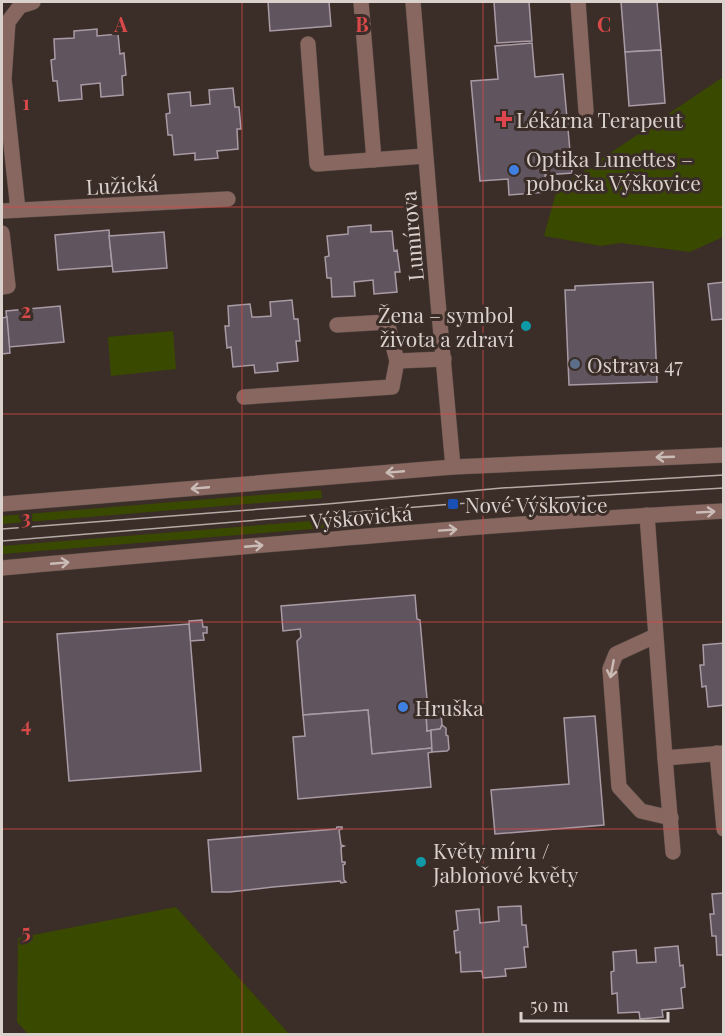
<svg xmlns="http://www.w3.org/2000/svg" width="725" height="1036" font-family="'Playfair Display',serif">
<rect width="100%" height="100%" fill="#3b2d27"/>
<g fill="#3a4900">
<polygon points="723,77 723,237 690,252 621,243 601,246 544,236 557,189"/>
<polygon points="173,331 176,369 111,376 108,337"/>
<polygon points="321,490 322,498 2,524 2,516"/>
<polygon points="323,520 324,528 2,554 2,546"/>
<polygon points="176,907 289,1034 28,1034 17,1022 18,938"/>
</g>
<g fill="#60545e" stroke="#a99ba6" stroke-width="1.5">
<polygon points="268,2 329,2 331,26 270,31"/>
<polygon points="494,2 529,2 532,41 497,43"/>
<polygon points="621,2 657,2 661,50 625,52"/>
<polygon points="97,29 97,36 118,34 120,54 124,53 126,75 122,76 123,95 101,97 100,83 81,85 82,99 59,101 57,81 53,81 51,60 55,59 54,39 74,38 74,31"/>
<polygon points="532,43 535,77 563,74 572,173 545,175 547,192 509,195 508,179 480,181 471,81 498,79 495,46"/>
<polygon points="661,50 665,103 629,106 625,52"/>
<polygon points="233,88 235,107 239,107 241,129 237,129 238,149 217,151 218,158 195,160 195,153 174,155 172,135 168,135 166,114 170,113 168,94 190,92 191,106 210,104 209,90"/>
<polygon points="371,225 371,232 392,231 394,251 397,250 400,272 395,272 397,292 374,294 373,280 354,282 355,296 332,297 331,278 327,278 325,257 329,256 327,236 348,234 348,227"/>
<polygon points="109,230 112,266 58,270 55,235"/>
<polygon points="164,232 167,268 113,272 109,236"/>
<polygon points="653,282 657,382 569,385 565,290 575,290 575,286"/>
<polygon points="724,282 724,319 712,320 708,284"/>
<polygon points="292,300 294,319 298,319 300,341 296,341 298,361 277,363 278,371 255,373 254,365 233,367 231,347 227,348 225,326 229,326 228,306 250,304 252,317 257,317 271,316 270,302"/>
<polygon points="60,306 64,342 9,347 6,311"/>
<polygon points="7,317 10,353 2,354 2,318"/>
<polygon points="415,595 417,619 420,620 428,710 426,710 427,731 431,730 432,748 372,754 368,710 303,715 297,641 301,637 300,629 283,631 281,606"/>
<polygon points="202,620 203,627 207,627 207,633 203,633 204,640 190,641 189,621"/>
<polygon points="189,624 201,771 69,781 57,634"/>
<polygon points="724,643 724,705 708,707 706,686 702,687 700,665 704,665 703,645"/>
<polygon points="438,709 441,711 442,725 440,729 427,731 426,710"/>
<polygon points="368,710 372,754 432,748 432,752 428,753 431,787 298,799 293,737 305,736 303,715"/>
<polygon points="595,716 604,825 495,834 491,790 569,784 564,718"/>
<polygon points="442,725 446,728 446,735 448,736 449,749 447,751 432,752 431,730 440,729"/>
<polygon points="337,827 342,827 342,829 339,830 341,845 344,846 341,847 342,862 345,862 345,864 343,865 344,880 346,882 341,883 340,881 273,887 230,892 212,892 208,840 336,829"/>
<polygon points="724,893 724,955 717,955 716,936 712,936 710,914 714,914 712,894"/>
<polygon points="521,906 522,925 526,925 528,947 524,947 526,967 505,969 506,976 483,978 482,971 461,972 460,952 456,953 454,931 458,930 456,911 479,909 480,923 499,921 498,907"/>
<polygon points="678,946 680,966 683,965 685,987 681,988 683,1008 662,1010 663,1017 640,1019 639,1012 618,1013 617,993 612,994 611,972 614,971 613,952 636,950 637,963 656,962 655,948"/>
</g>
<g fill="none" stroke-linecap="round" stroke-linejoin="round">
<defs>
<g id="minor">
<polyline points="361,2 374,160"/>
<polyline points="413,2 438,302 453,467"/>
<polyline points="578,2 586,111"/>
<polyline points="308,44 317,164 425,156"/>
<polyline points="18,210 4,79 8,22 20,6 33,2"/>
<polyline points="2,211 228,199"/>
<polyline points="2,233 8,286 2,287"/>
<polyline points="337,325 387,322 397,361"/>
<polyline points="244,397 392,387 397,361 444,359"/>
<polyline points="2,504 453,467 724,455"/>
<polyline points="647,515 665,758"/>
<path d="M2,568C242,547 482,524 724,511"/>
<polyline points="655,636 616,654 610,669 619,787 641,811 671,818"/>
<polyline points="717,753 724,829"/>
<polyline points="673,852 665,758 724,753"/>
</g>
</defs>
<use href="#minor" stroke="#584b45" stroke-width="16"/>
<use href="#minor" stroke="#886760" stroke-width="15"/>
<g stroke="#b4aaa6" stroke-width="1.5">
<polyline points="2,529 327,504 502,488 724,475"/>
<polyline points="2,541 453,504 724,488"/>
</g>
</g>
<defs><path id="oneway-shaft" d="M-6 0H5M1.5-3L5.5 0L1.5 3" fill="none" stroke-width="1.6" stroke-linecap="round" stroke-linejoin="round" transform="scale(1.5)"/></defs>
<g stroke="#cabcb7">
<use href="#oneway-shaft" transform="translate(665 457) rotate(178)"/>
<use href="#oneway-shaft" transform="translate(395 472) rotate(175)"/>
<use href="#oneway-shaft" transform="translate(200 488) rotate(175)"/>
<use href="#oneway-shaft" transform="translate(706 512) rotate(-3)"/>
<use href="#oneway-shaft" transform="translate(448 530) rotate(-4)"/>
<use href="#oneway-shaft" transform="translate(254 546) rotate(-5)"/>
<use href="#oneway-shaft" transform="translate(60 563) rotate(-5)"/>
<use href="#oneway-shaft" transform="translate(612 669) rotate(101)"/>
</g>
<path fill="none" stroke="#d74a49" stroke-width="1.5" stroke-opacity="0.55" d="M242,2V1034M483,2V1034M2,207H724M2,414H724M2,622H724M2,829H724"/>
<path fill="#e0444e" stroke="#3b2d27" stroke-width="2" d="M501 110h6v6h6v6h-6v6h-6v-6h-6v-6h6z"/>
<g fill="#3f7fe0" stroke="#3b2d27" stroke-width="2">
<circle cx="514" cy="170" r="6"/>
<circle cx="403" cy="707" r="6"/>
</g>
<g fill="#0f9aa8" stroke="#3b2d27" stroke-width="2">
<circle cx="526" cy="326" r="6"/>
<circle cx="421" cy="862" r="6"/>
</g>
<circle fill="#5c6f8a" stroke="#3b2d27" stroke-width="2" cx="575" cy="364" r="6"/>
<rect fill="#1a4fb4" stroke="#3b2d27" stroke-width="2" x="447" y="498" width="12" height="12" rx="3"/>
<g text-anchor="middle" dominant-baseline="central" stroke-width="6" stroke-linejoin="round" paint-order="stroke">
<g font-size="21" fill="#dad1cd" stroke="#3b2d27" text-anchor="start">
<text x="516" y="119">Lékárna Terapeut</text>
<text x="526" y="158">Optika Lunettes –<tspan x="526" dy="24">pobočka Výškovice</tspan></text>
<text x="514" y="314" text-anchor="end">Žena – symbol<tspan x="514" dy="24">života a zdraví</tspan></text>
<text x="587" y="364">Ostrava 47</text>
<text x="465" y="504">Nové Výškovice</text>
<text x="415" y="707">Hruška</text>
<text x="433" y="850">Květy míru /<tspan x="433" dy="24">Jabloňové květy</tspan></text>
</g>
<g font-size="21" fill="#dad1cd" stroke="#3b2d27">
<text transform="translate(122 184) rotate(-3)">Lužická</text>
<text transform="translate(411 236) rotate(-95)">Lumírova</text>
<text transform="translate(361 516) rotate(-5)">Výškovická</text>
</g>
</g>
<g font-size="20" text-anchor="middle" font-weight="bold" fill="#d74a49" stroke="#3b2d27" stroke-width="6" stroke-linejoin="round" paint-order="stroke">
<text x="121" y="32">A</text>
<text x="362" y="32">B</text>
<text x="604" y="32">C</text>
<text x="26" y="110">1</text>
<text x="26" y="318">2</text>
<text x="26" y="525">3</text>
<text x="26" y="732">4</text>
<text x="26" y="939">5</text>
</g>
<rect width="725" height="1036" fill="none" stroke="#dad1cd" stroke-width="6"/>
<path d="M521 1012v9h147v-9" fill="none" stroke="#dad1cd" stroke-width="3"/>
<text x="530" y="1012" font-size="18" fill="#dad1cd" stroke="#3b2d27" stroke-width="4.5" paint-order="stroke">50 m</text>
</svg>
